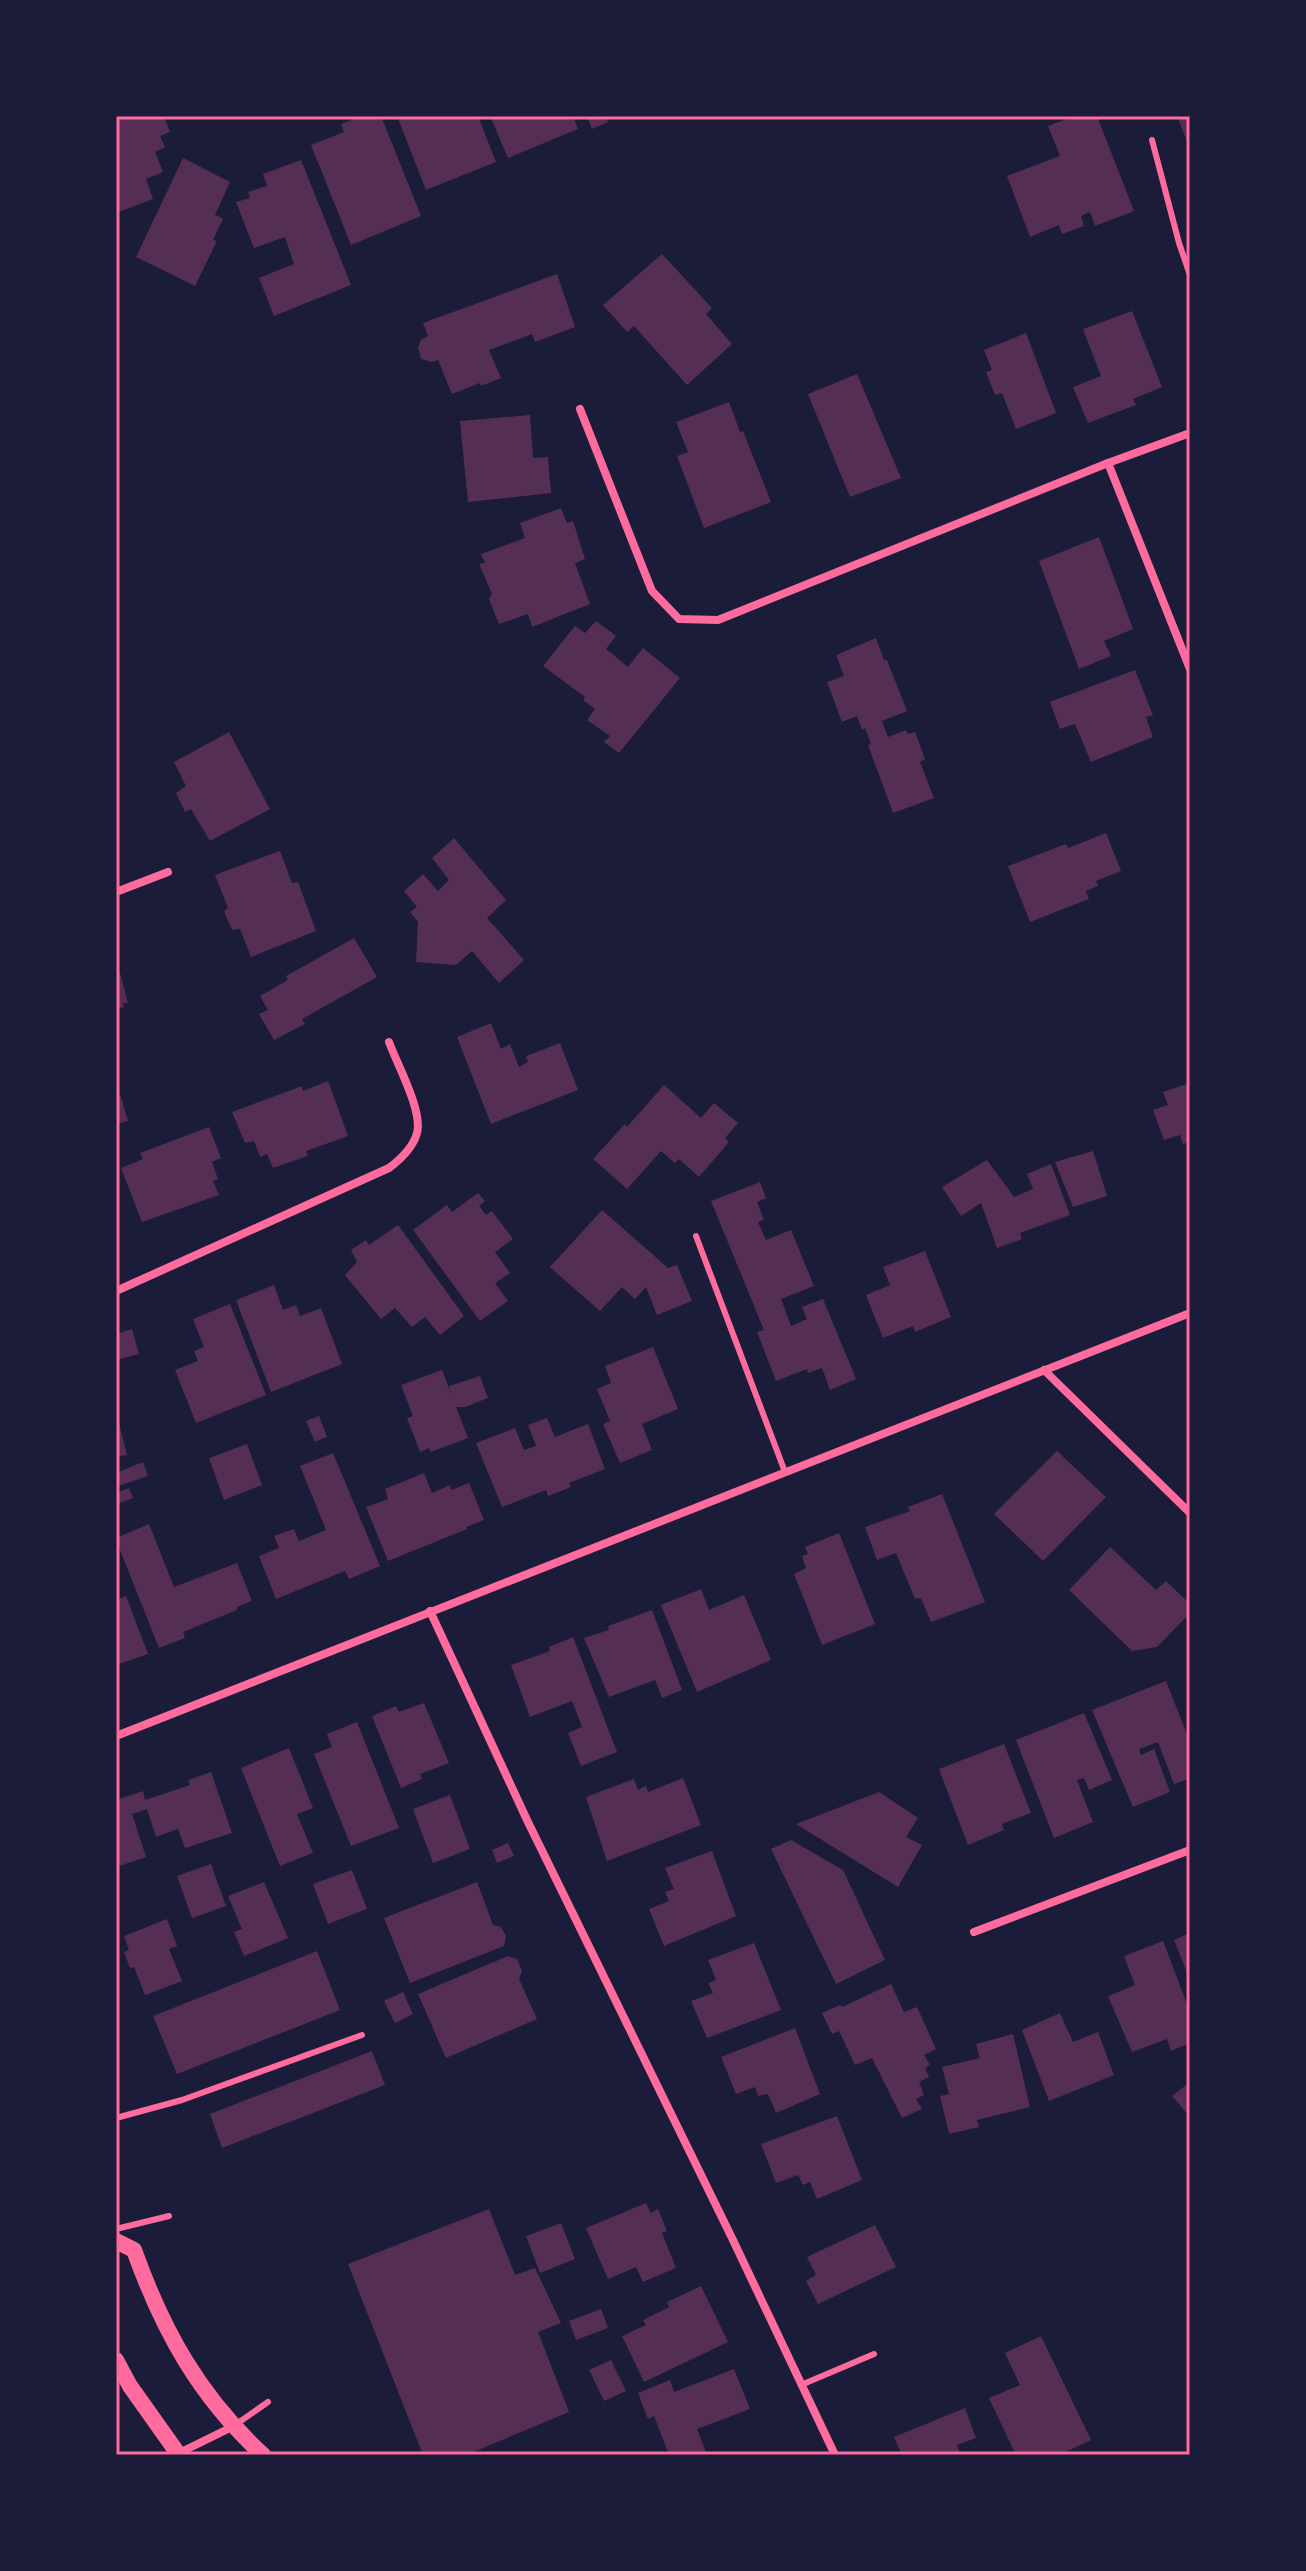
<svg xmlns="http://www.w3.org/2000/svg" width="1306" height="2571" font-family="'Varela Round',sans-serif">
<rect width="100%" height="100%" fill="#1b1b3a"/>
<g fill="#542f53">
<polygon points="116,116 164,116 170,132 160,136 165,147 155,152 163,172 146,179 153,199 116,213"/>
<polygon points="361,116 381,116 421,216 351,245 311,145 344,132 341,124"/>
<polygon points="397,116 478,116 496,162 426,190"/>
<polygon points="490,116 573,116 578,129 508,158"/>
<polygon points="587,116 613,116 607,119 608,122 592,129"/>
<polygon points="1075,116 1097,116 1134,211 1095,226 1090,212 1081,216 1084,226 1062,234 1059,225 1030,237 1007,176 1060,156 1048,126"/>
<polygon points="1177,116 1190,116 1190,149"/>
<polygon points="183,158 230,182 215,215 223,219 213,240 217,241 195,286 136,257"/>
<polygon points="301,160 351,285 274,316 259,278 294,264 285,237 254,248 236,202 250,198 248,192 267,186 263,174"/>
<polygon points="662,254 712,308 706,314 732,344 687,385 634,326 627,332 603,305"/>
<polygon points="557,274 575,327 535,342 532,334 489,350 501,378 481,386 480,383 452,394 438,360 432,362 421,359 418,348 421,340 428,336 423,323"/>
<polygon points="1132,311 1162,387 1133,399 1136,405 1088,423 1073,387 1101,376 1083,329"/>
<polygon points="1026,333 1056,413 1016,429 1002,393 995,395 986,372 992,370 984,350"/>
<polygon points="857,374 901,478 850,497 808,394"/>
<polygon points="729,402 740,432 743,431 771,502 704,528 677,456 688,452 676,422"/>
<polygon points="530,415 533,458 548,457 551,493 468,502 460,421"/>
<polygon points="561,508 567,523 573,521 585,559 575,563 590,604 532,627 528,614 499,624 489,599 492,594 479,564 485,563 481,554 525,538 520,523"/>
<polygon points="1099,537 1133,629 1104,641 1111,656 1079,669 1039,561"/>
<polygon points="596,621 616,636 606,649 628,667 643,648 680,678 619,753 604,742 610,736 587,720 595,709 583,700 585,697 543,666 575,626 585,633"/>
<polygon points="876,638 884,660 887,660 907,711 882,721 888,737 906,730 908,734 915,732 925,759 920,762 934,798 893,813 868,745 871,744 865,728 862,730 857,716 842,722 827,682 844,676 836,655"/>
<polygon points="1135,670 1153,715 1146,717 1153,737 1091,762 1075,724 1060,729 1050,702"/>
<polygon points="229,732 270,809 210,841 191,809 185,812 176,793 186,786 174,762"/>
<polygon points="1106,833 1121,871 1096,881 1098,886 1086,891 1089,899 1030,922 1008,866 1066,844 1068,848"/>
<polygon points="454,838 506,900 487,918 524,960 499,983 472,951 456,965 416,962 418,922 410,912 417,907 404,891 423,874 438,891 449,880 432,858"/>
<polygon points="280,851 292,883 298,882 316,931 251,957 240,929 232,930 224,911 228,908 215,875"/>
<polygon points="354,938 377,977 302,1019 305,1024 274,1040 259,1014 268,1010 260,996 288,980 286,976"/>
<polygon points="116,958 128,1003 123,1003 124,1007 116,1009"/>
<polygon points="491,1023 501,1049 510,1044 519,1067 528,1062 526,1056 560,1043 578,1090 491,1124 457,1037"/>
<polygon points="328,1081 348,1136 306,1151 308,1156 273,1168 267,1154 260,1157 254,1141 245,1143 232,1112 302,1086 303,1091"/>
<polygon points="1190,1083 1190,1142 1183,1144 1180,1135 1164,1140 1153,1110 1168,1105 1163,1092"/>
<polygon points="664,1085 701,1118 714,1103 738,1123 725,1138 729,1142 699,1177 679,1159 675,1163 661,1151 627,1189 593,1159 625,1124 627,1127"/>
<polygon points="120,1094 128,1121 116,1124 116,1095"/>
<polygon points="209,1127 221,1158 212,1162 218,1179 213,1181 219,1195 142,1222 121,1168 143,1159 140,1153"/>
<polygon points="1093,1151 1107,1196 1073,1207 1055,1162"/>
<polygon points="987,1160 1014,1197 1033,1189 1027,1174 1051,1164 1070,1215 1020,1233 1022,1239 997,1248 981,1203 961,1216 942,1187"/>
<polygon points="760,1182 766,1198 757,1202 764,1220 758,1222 766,1240 791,1230 814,1286 781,1299 791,1326 807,1319 802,1307 823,1299 856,1379 830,1390 822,1368 808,1373 807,1369 776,1381 757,1332 764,1330 711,1201"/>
<polygon points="478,1193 485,1201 479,1206 486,1215 492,1211 513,1239 495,1252 510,1273 495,1283 508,1301 480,1321 413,1230 447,1205 452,1212"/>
<polygon points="602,1210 668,1268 677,1265 692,1301 657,1315 646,1287 635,1299 622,1287 600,1311 550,1267"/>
<polygon points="398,1225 464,1316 440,1335 425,1317 412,1327 395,1308 381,1319 345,1275 357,1262 351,1250 366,1240 369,1245"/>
<polygon points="925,1251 951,1317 915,1332 913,1326 883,1338 866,1295 890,1285 883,1267"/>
<polygon points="274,1285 283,1310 296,1305 300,1316 321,1308 342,1364 271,1392 236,1300"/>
<polygon points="230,1304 266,1395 196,1423 175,1370 198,1361 194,1351 204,1347 193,1319"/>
<polygon points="132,1329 139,1354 116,1360 116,1334"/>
<polygon points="653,1347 678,1409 642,1424 652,1450 620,1463 603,1424 610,1421 597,1389 611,1383 605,1366"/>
<polygon points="442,1370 452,1396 449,1386 480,1376 488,1398 465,1407 456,1407 468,1438 431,1452 429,1448 420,1452 407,1418 413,1416 401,1385"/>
<polygon points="116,1411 127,1455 116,1457"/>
<polygon points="319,1416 327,1437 315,1442 306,1421"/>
<polygon points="547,1418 555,1437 588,1424 605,1469 569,1483 571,1487 548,1496 546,1490 502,1507 476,1443 515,1428 524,1450 536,1446 528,1425"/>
<polygon points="247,1444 262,1485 224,1500 209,1458"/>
<polygon points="1057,1451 1106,1497 1043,1561 994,1514"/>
<polygon points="333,1453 380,1566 349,1579 345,1571 276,1599 259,1556 279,1548 274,1536 294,1529 299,1541 326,1530 300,1466"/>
<polygon points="143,1462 148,1476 116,1487 116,1473"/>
<polygon points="424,1473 432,1493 450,1485 451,1490 469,1483 484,1520 466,1527 467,1529 388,1561 366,1507 388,1499 385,1489"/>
<polygon points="129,1488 133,1498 117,1504 116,1493"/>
<polygon points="942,1494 985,1602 931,1622 921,1598 915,1599 896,1553 877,1560 865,1527 910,1511 908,1507"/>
<polygon points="149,1524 174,1587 237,1563 252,1601 237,1607 237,1610 183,1632 185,1638 159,1648 116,1540 116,1538"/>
<polygon points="839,1533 875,1624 822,1645 794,1574 806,1568 802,1556 808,1554 805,1547"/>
<polygon points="1110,1547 1156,1590 1166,1581 1190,1604 1190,1613 1157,1647 1132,1651 1069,1590"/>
<polygon points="701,1589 709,1610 744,1595 771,1660 697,1692 661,1605"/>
<polygon points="126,1596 148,1654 119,1664 118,1660 116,1661 116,1600"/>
<polygon points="652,1610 682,1690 662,1698 655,1680 609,1697 584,1638 609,1630 608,1626"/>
<polygon points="573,1637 617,1752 581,1766 568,1733 582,1727 572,1701 530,1717 511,1665 550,1651 549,1647"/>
<polygon points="1166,1681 1190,1742 1190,1778 1174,1784 1158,1742 1139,1749 1141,1755 1154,1749 1170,1792 1133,1807 1092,1710"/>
<polygon points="424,1703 449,1763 420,1774 422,1779 401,1788 372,1716 396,1706 399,1712"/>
<polygon points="1084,1713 1112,1780 1089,1790 1084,1778 1077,1780 1093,1822 1054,1838 1016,1740"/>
<polygon points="357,1722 399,1828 351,1846 314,1754 332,1747 327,1734"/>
<polygon points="1004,1744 1031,1813 1002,1824 1004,1830 968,1845 939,1769"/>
<polygon points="289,1748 313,1808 297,1814 313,1853 280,1866 241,1768"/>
<polygon points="211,1772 232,1833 185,1848 178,1829 156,1837 147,1809 132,1814 146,1857 116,1867 116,1800 143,1791 145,1800 190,1785 188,1780"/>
<polygon points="683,1778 701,1825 607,1861 586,1797 634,1779 638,1790 646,1786 648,1792"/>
<polygon points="879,1792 918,1818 906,1837 922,1845 898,1887 796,1824"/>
<polygon points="450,1795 470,1849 433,1863 413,1809"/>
<polygon points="791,1840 843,1870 885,1960 836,1984 771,1849"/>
<polygon points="508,1843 514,1856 497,1863 492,1850"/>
<polygon points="712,1851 736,1916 664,1946 649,1909 669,1901 665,1892 674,1889 665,1868"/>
<polygon points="211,1864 226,1906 192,1918 177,1876"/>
<polygon points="352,1870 367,1909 328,1924 313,1884"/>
<polygon points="264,1882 288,1938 244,1956 234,1932 242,1929 228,1896"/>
<polygon points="477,1882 493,1925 501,1927 506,1936 504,1946 410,1983 384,1918"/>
<polygon points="167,1919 177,1946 169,1949 182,1981 145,1995 134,1967 130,1968 124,1952 129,1950 124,1936"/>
<polygon points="1190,1933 1190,1980 1174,1940"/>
<polygon points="1163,1941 1190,2012 1190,2043 1171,2051 1167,2039 1132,2052 1108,1996 1135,1985 1124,1956"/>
<polygon points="754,1943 781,2010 707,2038 691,2001 713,1993 708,1983 716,1980 708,1960"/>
<polygon points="317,1951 340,2010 177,2074 153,2016"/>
<polygon points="508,1956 517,1959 522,1971 519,1979 537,2019 446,2058 418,1994"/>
<polygon points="891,1984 904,2012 917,2007 936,2049 924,2055 930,2065 925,2068 929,2077 919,2082 924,2095 916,2099 922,2109 902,2118 872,2058 855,2065 839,2031 832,2034 822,2013 840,2005 842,2007"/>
<polygon points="403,1992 413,2014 395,2023 384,2001"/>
<polygon points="1060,2013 1073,2042 1098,2032 1114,2075 1049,2101 1022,2030"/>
<polygon points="795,2028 820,2094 776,2113 768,2094 758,2096 755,2087 736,2094 721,2057"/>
<polygon points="1013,2034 1030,2107 977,2120 979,2127 949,2134 940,2096 949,2094 942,2067 980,2058 976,2044"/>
<polygon points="372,2051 385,2085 222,2148 210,2114"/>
<polygon points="1190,2082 1190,2117 1172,2096"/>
<polygon points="837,2116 862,2180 817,2199 810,2182 803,2185 798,2175 776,2183 761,2144"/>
<polygon points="646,2203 651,2213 658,2209 667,2231 662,2233 676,2268 643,2282 636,2267 608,2279 586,2228"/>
<polygon points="489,2209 515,2275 535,2268 561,2323 538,2332 569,2412 466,2455 423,2455 348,2264"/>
<polygon points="561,2223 575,2259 540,2273 526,2236"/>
<polygon points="875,2225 896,2267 818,2304 806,2281 816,2275 807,2257"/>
<polygon points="701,2286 728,2342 644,2382 622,2336 646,2325 643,2320 669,2307 667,2302"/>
<polygon points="601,2309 608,2328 576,2340 569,2321"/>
<polygon points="1041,2336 1091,2440 1059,2455 1016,2455 989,2398 1020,2385 1005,2353"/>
<polygon points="611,2360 626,2391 604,2401 589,2370"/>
<polygon points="734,2369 750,2409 697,2429 707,2455 669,2455 654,2416 648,2419 638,2393 670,2380 674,2392"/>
<polygon points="965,2408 976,2438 957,2445 961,2455 902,2455 894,2437"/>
</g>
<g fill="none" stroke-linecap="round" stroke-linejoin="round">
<g stroke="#ff6b9d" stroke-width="6">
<polyline points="1152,140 1179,243 1190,275"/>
<polyline points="696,1236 785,1472"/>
<polyline points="116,2118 182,2100 362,2035"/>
<polyline points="116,2229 169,2216"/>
<polyline points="801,2385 874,2354"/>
<polyline points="235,2425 268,2402"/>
</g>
<g stroke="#ff6b9d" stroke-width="8">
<polyline points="580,409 652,591 679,619 718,620 1108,463 1190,433"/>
<polyline points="1108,463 1190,669"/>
<polyline points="116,892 168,872"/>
<path d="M116,1291L389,1168C401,1159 413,1148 417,1133C423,1111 397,1064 389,1042"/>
<polyline points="1044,1370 1190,1513"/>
<polyline points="430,1611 527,1820 732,2238 835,2455"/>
<polyline points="116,1736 1190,1313"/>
<polyline points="974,1932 1190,1850"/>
<polyline points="175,2455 232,2427"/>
</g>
<g stroke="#ff6b9d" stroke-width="16">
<path d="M116,2241L134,2250C163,2331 199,2396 263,2455"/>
<polyline points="116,2360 130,2386 179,2455"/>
</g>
</g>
<rect width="1306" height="2571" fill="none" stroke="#1b1b3a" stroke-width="236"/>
<rect x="118" y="118" width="1070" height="2335" fill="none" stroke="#ff6b9d" stroke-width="3"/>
</svg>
